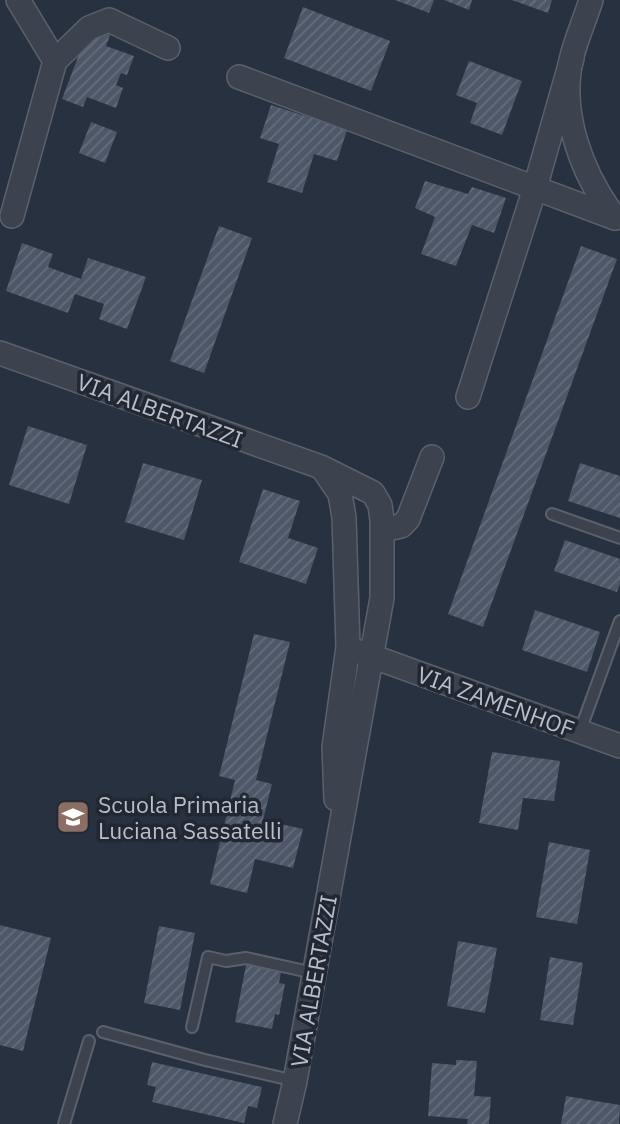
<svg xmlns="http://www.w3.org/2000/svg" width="620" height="1124" font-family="'IBM Plex Sans',sans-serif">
<defs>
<pattern id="building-hatch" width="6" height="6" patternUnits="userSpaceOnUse" patternTransform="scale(1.75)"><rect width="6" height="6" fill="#4e5768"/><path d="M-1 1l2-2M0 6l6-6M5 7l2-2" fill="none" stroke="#656d7c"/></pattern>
</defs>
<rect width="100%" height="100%" fill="#28313f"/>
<g fill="url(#building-hatch)">
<polygon points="395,0 434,0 429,13"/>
<polygon points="444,0 472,0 469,10"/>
<polygon points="512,0 552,0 548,13"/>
<polygon points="303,7 390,41 371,91 284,58"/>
<polygon points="89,28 110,35 106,46 134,56 127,75 121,73 116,85 123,88 116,108 87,97 83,107 62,99"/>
<polygon points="469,61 522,81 502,135 470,123 477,103 456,95"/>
<polygon points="271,105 315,119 317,114 349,124 337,161 314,154 302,193 267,182 279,144 260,138"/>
<polygon points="91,122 117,132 105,163 79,153"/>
<polygon points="425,181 468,194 472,187 506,198 494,233 472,225 456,266 421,254 435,217 415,208"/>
<polygon points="219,226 252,238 204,373 170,361"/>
<polygon points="22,243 53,254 48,267 81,279 88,258 146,277 127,329 99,319 104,304 75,294 68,313 6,291"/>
<polygon points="581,246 617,259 483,627 448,614"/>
<polygon points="28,426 87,445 69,504 9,485"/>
<polygon points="143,463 202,480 184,540 125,522"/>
<polygon points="580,463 620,476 620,518 568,501"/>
<polygon points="263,489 300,501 288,538 318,548 306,584 239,562"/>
<polygon points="565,540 620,559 620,583 617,592 554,571"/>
<polygon points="535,610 600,632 587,672 522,650"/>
<polygon points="254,634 290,642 256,780 272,784 263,820 303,829 293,868 255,859 247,893 210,884 235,780 219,776"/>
<polygon points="492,752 560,761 554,801 523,798 518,830 479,823"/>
<polygon points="549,842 590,850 577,924 536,917"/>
<polygon points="0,925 51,938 23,1051 0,1045"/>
<polygon points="159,926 195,933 180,1010 144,1003"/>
<polygon points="458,941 497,948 485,1013 447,1006"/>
<polygon points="550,957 583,963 573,1025 540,1020"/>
<polygon points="247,960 282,966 279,983 285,984 279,1015 275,1014 272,1029 235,1022"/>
<polygon points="456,1060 477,1061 474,1096 491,1097 489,1124 467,1124 468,1119 428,1116 432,1063 456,1065"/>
<polygon points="152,1062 262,1087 257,1108 248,1106 244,1123 152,1102 156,1087 147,1085"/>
<polygon points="566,1096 620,1105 619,1124 561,1124"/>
</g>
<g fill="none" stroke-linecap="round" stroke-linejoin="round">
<defs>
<g id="lane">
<polyline points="552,514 620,538"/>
<polyline points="580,731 620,621"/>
<polyline points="192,1027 208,957 226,961 246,958 314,973"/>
<polyline points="103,1032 205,1060 295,1081"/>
<polyline points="64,1124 89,1041"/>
</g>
<g id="street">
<path d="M591,0C585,19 577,37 572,56C558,112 582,174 615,218"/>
<polyline points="55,61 89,28 109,20 168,48"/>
<polyline points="239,77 615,218"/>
<polyline points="12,216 55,61 18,0"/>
<polyline points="0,353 321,467 373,493 380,505 382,520 382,598 295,1081 285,1124"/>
<polyline points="468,397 535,188 572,58"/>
<polyline points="323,469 340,494 344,517 348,647 334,747 336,799"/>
<polyline points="383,530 401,526 408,519 432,457"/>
<polyline points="360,652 620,746"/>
</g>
</defs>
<use href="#lane" stroke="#5a616d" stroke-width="14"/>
<use href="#street" stroke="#5a616d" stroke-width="26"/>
<use href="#lane" stroke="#3c434f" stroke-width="10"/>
<use href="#street" stroke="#3c434f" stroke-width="23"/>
</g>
<defs>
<symbol id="school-square" viewBox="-11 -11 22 22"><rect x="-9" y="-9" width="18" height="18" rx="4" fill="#8d6e63" stroke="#212834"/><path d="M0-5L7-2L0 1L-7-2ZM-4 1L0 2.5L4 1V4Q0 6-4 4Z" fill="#fff"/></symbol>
</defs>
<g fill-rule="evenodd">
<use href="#school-square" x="54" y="798" width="38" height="38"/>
</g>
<g text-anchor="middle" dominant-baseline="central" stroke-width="7" stroke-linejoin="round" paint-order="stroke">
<g font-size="23" fill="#b8beca" stroke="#212834">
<text transform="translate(160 410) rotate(20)">VIA ALBERTAZZI</text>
<text transform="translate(496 701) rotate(20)">VIA ZAMENHOF</text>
<text transform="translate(313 981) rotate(-80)">VIA ALBERTAZZI</text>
</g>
<g font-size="23" fill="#b8beca" stroke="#212834" text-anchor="start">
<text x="98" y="804">Scuola Primaria<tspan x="98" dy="26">Luciana Sassatelli</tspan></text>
</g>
</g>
</svg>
